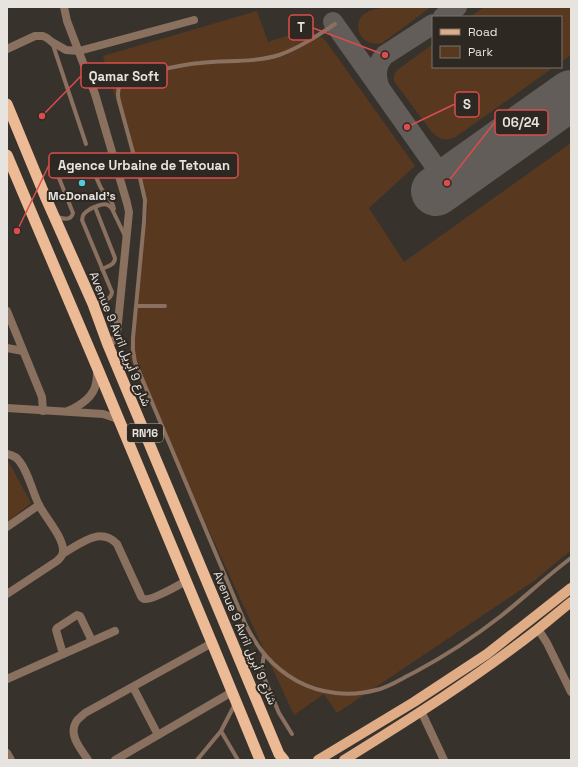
<svg xmlns="http://www.w3.org/2000/svg" width="578" height="767" font-family="'Space Grotesk',Vazirmatn,sans-serif">
<rect width="100%" height="100%" fill="#38322d"/>
<g fill="#583920">
<path d="M381,7H431L382,43C360,49 350,21 366,13C370,10 376,9 381,8Z"/>
<polygon points="484,7 571,7 571,55 561,62 561,17 470,17"/>
<polygon points="257,11 268,42 308,29 315,33 325,40 415,166 369,208 404,262 571,143 571,550 534,581 337,713 324,694 294,715 281,687 129,357 148,206 103,56"/>
<path d="M433,44V67H554L454,138C443,141 439,139 431,131L394,81V76L396,71Z"/>
<polygon points="7,461 8,461 31,503 7,522"/>
</g>
<g fill="none" stroke-linecap="round" stroke-linejoin="round">
<g stroke="#625d58" stroke-width="20">
<polyline points="443,17 457,7"/>
<polyline points="333,22 447,183"/>
<path d="M380,88C375,76 376,64 385,55L433,24"/>
</g>
<polyline stroke="#625d58" stroke-width="50" points="436,191 571,95"/>
<g stroke="#8a705e" stroke-width="4">
<path d="M335,24C317,36 299,48 279,55C254,63 226,60 200,63C176,65 151,72 128,78C119,83 116,90 119,101L140,178L145,200L144,222L133,338V350L135,362L245,623C257,648 272,667 297,681C321,694 350,697 376,690C390,687 402,678 415,672C445,656 474,637 501,616C525,597 547,576 571,558"/>
<polyline points="52,42 86,144"/>
<path d="M95,207L115,258C115,265 108,266 102,269"/>
<path d="M57,217C64,219 71,221 73,213L57,173C56,169 56,167 59,164L84,155L87,156L89,158C93,168 96,178 101,188C106,196 113,200 114,209"/>
<path d="M93,304C100,302 111,301 112,292L82,220C83,217 82,216 84,214C86,211 89,210 92,208C100,205 107,201 112,209L125,236"/>
<polyline points="137,306 165,306"/>
<polyline points="264,654 262,668 263,675 279,713 292,734"/>
<polyline points="221,731 238,760"/>
<polyline points="197,760 221,731 235,704"/>
</g>
<g stroke="#8a705e" stroke-width="8">
<polyline points="7,49 35,36 43,36 47,38 52,42 66,50 79,51 194,20"/>
<polyline points="7,311 42,397 43,411"/>
<polyline points="7,348 23,351"/>
<path d="M7,454C12,455 17,457 20,462C29,474 32,491 39,505C45,517 64,538 63,551C63,556 60,558 57,561L7,594"/>
<polyline points="7,527 39,505"/>
<path d="M64,553C80,544 100,526 117,544L140,594C141,596 141,598 144,599C151,601 179,585 186,581"/>
<polyline points="538,629 547,643 571,692"/>
<polyline points="63,654 56,630 57,628 77,615 80,616 92,641"/>
<polyline points="7,679 115,631"/>
<polyline points="133,687 158,735"/>
<polyline points="421,711 444,760"/>
<polyline points="7,753 11,760"/>
<path d="M88,760C81,749 68,735 76,722C78,718 82,716 85,713L212,643"/>
<polyline points="115,760 232,692"/>
</g>
<g stroke="#8a705e" stroke-width="8">
<path d="M64,7L67,21L95,94L127,203L129,212L117,333C116,339 113,341 108,345"/>
<polyline points="7,408 103,414 115,418 120,422"/>
<path d="M68,411C81,405 94,397 96,383C97,379 97,374 97,370"/>
</g>
<g stroke="#e0ac85" stroke-width="10">
<polyline points="318,760 414,702 487,654 571,588"/>
<path d="M344,760C410,719 477,677 538,629C549,620 560,611 571,602"/>
</g>
<g stroke="#ecba94" stroke-width="11">
<polyline points="7,104 45,196 93,304 108,345 279,754 284,760"/>
<polyline points="7,155 97,367 212,643 260,760"/>
</g>
</g>
<circle fill="#53cadc" stroke="#2e2823" stroke-width="1.5" cx="82" cy="183" r="4"/>
<g text-anchor="middle" dominant-baseline="central" stroke-width="4" stroke-linejoin="round" paint-order="stroke">
<rect fill="#2e2823" stroke="#b0aba7" stroke-width="1" x="127" y="424" width="36" height="18" rx="3"/>
<g font-size="11" font-weight="bold" fill="#e7e3df">
<text x="145" y="433">RN16</text>
</g>
<g font-size="12" font-weight="bold" fill="#e7e3df" stroke="#2e2823">
<text x="82" y="196">McDonald's</text>
</g>
<g font-size="12" fill="#e7e3df" stroke="#2e2823">
<text transform="translate(120 339) rotate(68)">Avenue 9 Avril شارع 9 أبريل</text>
<text transform="translate(245 638) rotate(67)">Avenue 9 Avril شارع 9 أبريل</text>
</g>
</g>
<path fill="none" stroke="#d94d4d" stroke-width="1.5" d="M385 55L313 28M42 116L81 76M407 127L455 104M447 183L495 122M17 231L49 165"/>
<g fill="#d94d4d" stroke="#2e2823" stroke-width="1.5">
<circle cx="385" cy="55" r="4"/>
<circle cx="42" cy="116" r="4"/>
<circle cx="407" cy="127" r="4"/>
<circle cx="447" cy="183" r="4"/>
<circle cx="17" cy="231" r="4"/>
</g>
<g fill="#2e2823" stroke="#d94d4d" stroke-width="1.5">
<rect x="289" y="15" width="24" height="25" rx="4"/>
<rect x="81" y="63" width="86" height="25" rx="4"/>
<rect x="455" y="92" width="24" height="25" rx="4"/>
<rect x="495" y="110" width="53" height="25" rx="4"/>
<rect x="49" y="153" width="189" height="25" rx="4"/>
</g>
<g font-size="13" text-anchor="middle" font-weight="bold" fill="#e7e3df">
<text x="301" y="32">T</text>
<text x="124" y="81">Qamar Soft</text>
<text x="467" y="109">S</text>
<text x="521" y="127">06/24</text>
<text x="144" y="170">Agence Urbaine de Tetouan</text>
</g>
<rect width="578" height="767" fill="none" stroke="#e7e3df" stroke-width="16"/>
<rect x="432" y="16" width="130" height="52" fill="#2e2823" stroke="#78736e"/>
<rect x="440" y="29" width="20" height="6" fill="#e0ac85" stroke="#78736e"/>
<text x="468" y="36" font-size="12" fill="#e7e3df">Road</text>
<rect x="440" y="46" width="20" height="12" fill="#583920" stroke="#78736e"/>
<text x="468" y="56" font-size="12" fill="#e7e3df">Park</text>
</svg>
